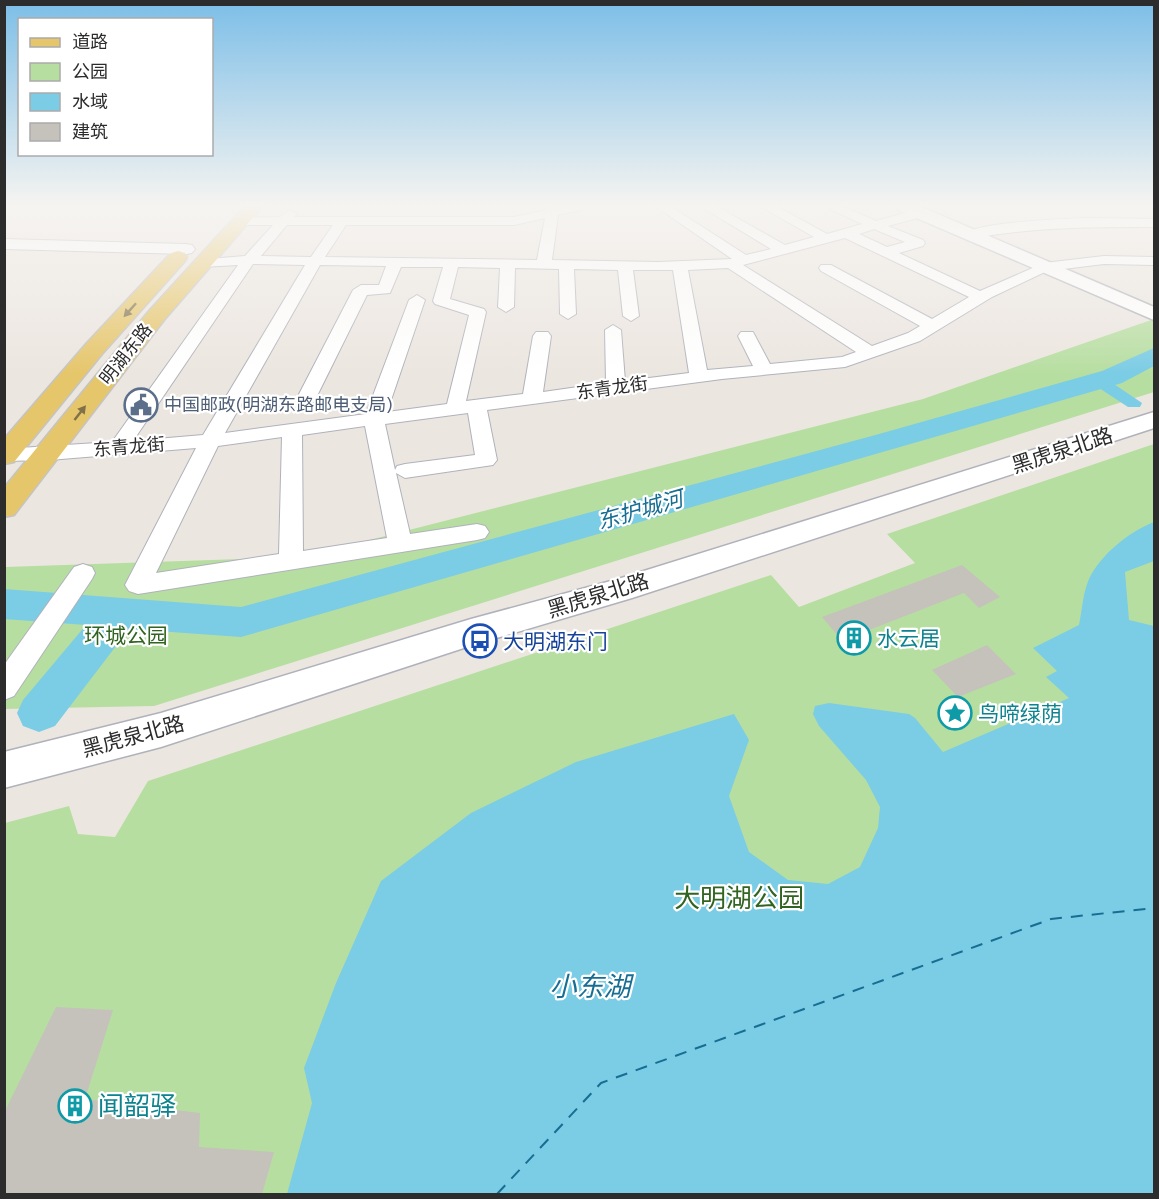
<svg xmlns="http://www.w3.org/2000/svg" width="1159" height="1199" font-family="Figtree,'Noto Sans SC',sans-serif">
<rect width="100%" height="100%" fill="#ece6e0"/>
<g fill="#b7dea1">
<polygon points="1154,319 1154,392 154,706 5,709 5,567 303,557 923,399"/>
<polygon points="1154,444 1154,1194 5,1194 5,823 69,806 78,834 115,837 148,781 771,575 799,607 915,563 887,534"/>
</g>
<path fill="#7bcce5" d="M1154,522V561L1125,572L1129,620L1154,626V1194H287L312,1103L304,1068L336,983L381,881L471,813L576,762L734,714L749,740L729,796L749,852L788,880L828,884L860,867L878,828L880,807L866,780L819,726L813,714L815,706L829,703L909,714L915,718L943,752L1069,698L1046,677L1057,671L1033,648L1079,625C1082,611 1083,592 1089,579C1101,554 1129,532 1154,522Z"/>
<g fill="none" stroke-linecap="round" stroke-linejoin="round">
<polygon fill="#7bcce5" fill-rule="evenodd" points="1099,376 1105,378 1142,403 1140,407 1128,407 1093,384 1091,381"/>
<polygon fill="#7bcce5" fill-rule="evenodd" points="1154,348 1154,366 1122,383 241,637 129,629 55,726 39,732 23,726 17,713 23,700 86,625 4,619 4,589 241,607 879,434 1102,371"/>
<polyline stroke="#186d93" stroke-width="2" stroke-dasharray="12 9" stroke-linecap="butt" points="497,1194 601,1083 1051,919 1154,908"/>
</g>
<g fill="#c5c1bb">
<polygon points="962,565 1000,597 979,608 964,593 864,632 872,642 850,650 822,617"/>
<polygon points="987,645 1016,674 958,697 932,670"/>
<polygon points="56,1007 113,1010 85,1099 200,1113 199,1147 274,1152 262,1194 4,1194 4,1113"/>
</g>
<g fill="none" stroke-linecap="round" stroke-linejoin="round">
<defs>
<g id="minor">
<path d="M547,206H585L584,209L558,215L552,260L659,262L732,259L655,206H670L746,255L771,249L700,206H716L785,245L814,237L760,206H776L827,234L862,224L824,206H842L876,221L920,209L925,210L927,213L925,216L888,226L923,240L925,243L923,246L899,253L980,291L1044,263L1104,256L1154,257V265L1104,264L1047,271L992,297L920,341L845,367L722,379L487,410L497,460L493,465L405,478L396,473L410,534L477,524L485,526L489,532L485,538L477,540L138,594L129,591L125,585L196,448L49,460L4,461V449L112,442L238,265L201,267L194,263L196,260L245,256L273,225H240L233,221L235,218L280,217L290,210L297,214L294,217H514L546,210ZM545,218L537,260L325,257L346,225H514ZM287,225H333L311,257L261,256ZM874,229L905,242L887,247L859,234ZM845,238L969,297L932,319L831,265H821L819,268L821,271L920,326L908,333L872,346L743,265ZM253,264L305,265L203,435L133,441ZM320,265L386,266L379,285H361L353,290L297,398L300,402H314L367,295L390,293L401,267H443L433,301L435,304L469,315L447,404L387,412L425,300L417,295L409,300L366,414L225,433ZM458,267L500,268L498,307L506,312L514,307L515,268L559,269L560,314L568,319L576,314L574,269L618,270L623,316L631,321L639,316L633,270H673L689,373L625,381L621,330L613,325L605,330L606,383L543,392L551,336L548,332H536L533,336L523,394L466,401L486,312L484,309L450,299ZM728,268L856,352L842,357L770,364L753,332H741L738,336L753,366L707,370L688,270ZM468,413L475,455L405,464L397,466L395,470L385,424ZM365,426L387,538L303,551L302,435ZM282,437L279,554L156,573L218,446Z"/>
<path d="M1085,218L1154,219V227C1092,227 1031,227 969,239L962,235C975,222 1062,219 1085,218Z"/>
<polygon points="83,564 92,567 95,573 92,579 14,696 4,700 4,665 74,567"/>
</g>
<polygon id="tertiary" points="4,239 186,244 192,245 195,249 192,253 186,254 4,249"/>
<g id="secondary">
<polygon points="896,206 919,206 1154,307 1154,320 898,210"/>
<polygon points="1154,412 1154,428 632,598 473,645 161,747 4,788 4,752 161,713 471,619 618,579"/>
</g>
<g id="primary">
<polygon points="245,206 263,206 164,320 14,515 4,517 4,488 149,311"/>
<polygon points="178,251 185,253 187,257 185,261 102,354 14,462 4,464 4,439 86,344 171,253"/>
</g>
</defs>
<use href="#minor" stroke="#b0b2bb" stroke-width="2"/>
<use href="#tertiary" stroke="#b0b2bb" stroke-width="2"/>
<use href="#secondary" stroke="#b0b2bb" stroke-width="3"/>
<use href="#primary" stroke="#c4c4c4" stroke-width="3"/>
<use href="#minor" fill="#fff" fill-rule="evenodd"/>
<use href="#tertiary" fill="#fff" fill-rule="evenodd"/>
<use href="#secondary" fill="#fff" fill-rule="evenodd"/>
<use href="#primary" fill="#e6c66b" fill-rule="evenodd"/>
</g>
<defs><path id="oneway-solid" d="M-6-.8H1V-3.2L6.5 0L1 3.2V.8H-6Z" transform="scale(1.5)"/></defs>
<g fill="#807148">
<use href="#oneway-solid" transform="translate(130 310) rotate(132)"/>
<use href="#oneway-solid" transform="translate(80 413) rotate(-52)"/>
</g>
<linearGradient id="sky" x2="0" y2="1"><stop stop-color="#7cbee7"/><stop offset="0.55" stop-color="#f6f4f1"/><stop offset="1" stop-color="#f6f4f1" stop-opacity="0"/></linearGradient>
<rect width="1159" height="374" fill="url(#sky)"/>
<defs>
<symbol id="civic-ring" viewBox="-11 -11 22 22"><circle r="9.5" fill="#fff" stroke="#5c6f8a" stroke-width="1.5"/><path d="M-.6-6.5H3V-4.5H.6V-3L4-1V1h2V6H-6V1h2V-1L-.6-3ZM-1.2 2.5V6h2.4V2.5Z" fill="#5c6f8a"/></symbol>
<symbol id="building-ring" viewBox="-11 -11 22 22"><circle r="9.5" fill="#fff" stroke="#0f9aa8" stroke-width="1.5"/><path d="M-4-6H4V6H1V3H-1V6H-4ZM-2.5-4.3h1.7v1.8h-1.7ZM.8-4.3h1.7v1.8H.8ZM-2.5-1h1.7V.8h-1.7ZM.8-1h1.7V.8H.8Z" fill="#0f9aa8"/></symbol>
<symbol id="bus-ring" viewBox="-11 -11 22 22"><circle r="9.5" fill="#fff" stroke="#1a4fb4" stroke-width="1.5"/><path d="M-5-6H5V4H4V6H2V4H-2V6H-4V4H-5ZM-3.5-4V0h7V-4ZM-3.5 1.2v1.5H-2V1.2ZM2 1.2v1.5H3.5V1.2Z" fill="#1a4fb4"/></symbol>
<symbol id="sight-ring" viewBox="-11 -11 22 22"><circle r="9.5" fill="#fff" stroke="#0f9aa8" stroke-width="1.5"/><path d="M0-6L1.8-2.2L6-1.7L2.9 1.2L3.7 5.4L0 3.3L-3.7 5.4L-2.9 1.2L-6-1.7L-1.8-2.2Z" fill="#0f9aa8"/></symbol>
</defs>
<g fill-rule="evenodd">
<use href="#civic-ring" x="122" y="386" width="38" height="38"/>
<use href="#building-ring" x="835" y="619" width="38" height="38"/>
<use href="#bus-ring" x="461" y="622" width="38" height="38"/>
<use href="#sight-ring" x="936" y="694" width="38" height="38"/>
<use href="#building-ring" x="56" y="1087" width="38" height="38"/>
</g>
<g text-anchor="middle" dominant-baseline="central" stroke-width="4.5" stroke-linejoin="round" paint-order="stroke">
<g font-size="18" fill="#2c2c2c" stroke="#fff">
<text transform="translate(126 354) rotate(-52)">明湖东路</text>
<text transform="translate(612 388) rotate(-8)">东青龙街</text>
<text transform="translate(129 447) rotate(-5)">东青龙街</text>
</g>
<g font-size="18" fill="#4e5e75" stroke="#fff" text-anchor="start">
<text x="164" y="405">中国邮政(明湖东路邮电支局)</text>
</g>
<g font-size="21" fill="#2c2c2c" stroke="#fff">
<text transform="translate(1062 450) rotate(-18)">黑虎泉北路</text>
<text transform="translate(598 595) rotate(-17)">黑虎泉北路</text>
<text transform="translate(133 736) rotate(-15)">黑虎泉北路</text>
</g>
<g font-size="21" fill="#316421" stroke="#fff">
<text x="126" y="635">环城公园</text>
</g>
<g font-size="21" fill="#0d838f" stroke="#fff" text-anchor="start">
<text x="877" y="638">水云居</text>
<text x="978" y="713">鸟啼绿荫</text>
</g>
<g font-size="21" fill="#164399" stroke="#fff" text-anchor="start">
<text x="503" y="641">大明湖东门</text>
</g>
<g font-size="22" font-style="italic" fill="#186d93" stroke="#fff">
<text transform="translate(640 510) rotate(-16)">东护城河</text>
</g>
<g font-size="26" fill="#316421" stroke="#fff">
<text x="739" y="898">大明湖公园</text>
</g>
<g font-size="26" fill="#0d838f" stroke="#fff" text-anchor="start">
<text x="98" y="1106">闻韶驿</text>
</g>
<g font-size="27" font-style="italic" fill="#186d93" stroke="#fff">
<text x="590" y="986">小东湖</text>
</g>
</g>
<rect width="1159" height="1199" fill="none" stroke="#2c2c2c" stroke-width="12"/>
<rect x="18" y="18" width="195" height="138" fill="#ffffff" stroke="#ababab" stroke-width="1.5"/>
<rect x="30" y="38" width="30" height="9" fill="#e6c66b" stroke="#ababab" stroke-width="1.5"/>
<text x="72" y="48" font-size="18" fill="#2c2c2c">道路</text>
<rect x="30" y="63" width="30" height="18" fill="#b7dea1" stroke="#ababab" stroke-width="1.5"/>
<text x="72" y="78" font-size="18" fill="#2c2c2c">公园</text>
<rect x="30" y="93" width="30" height="18" fill="#7bcce5" stroke="#ababab" stroke-width="1.5"/>
<text x="72" y="108" font-size="18" fill="#2c2c2c">水域</text>
<rect x="30" y="123" width="30" height="18" fill="#c5c1bb" stroke="#ababab" stroke-width="1.5"/>
<text x="72" y="138" font-size="18" fill="#2c2c2c">建筑</text>
</svg>
